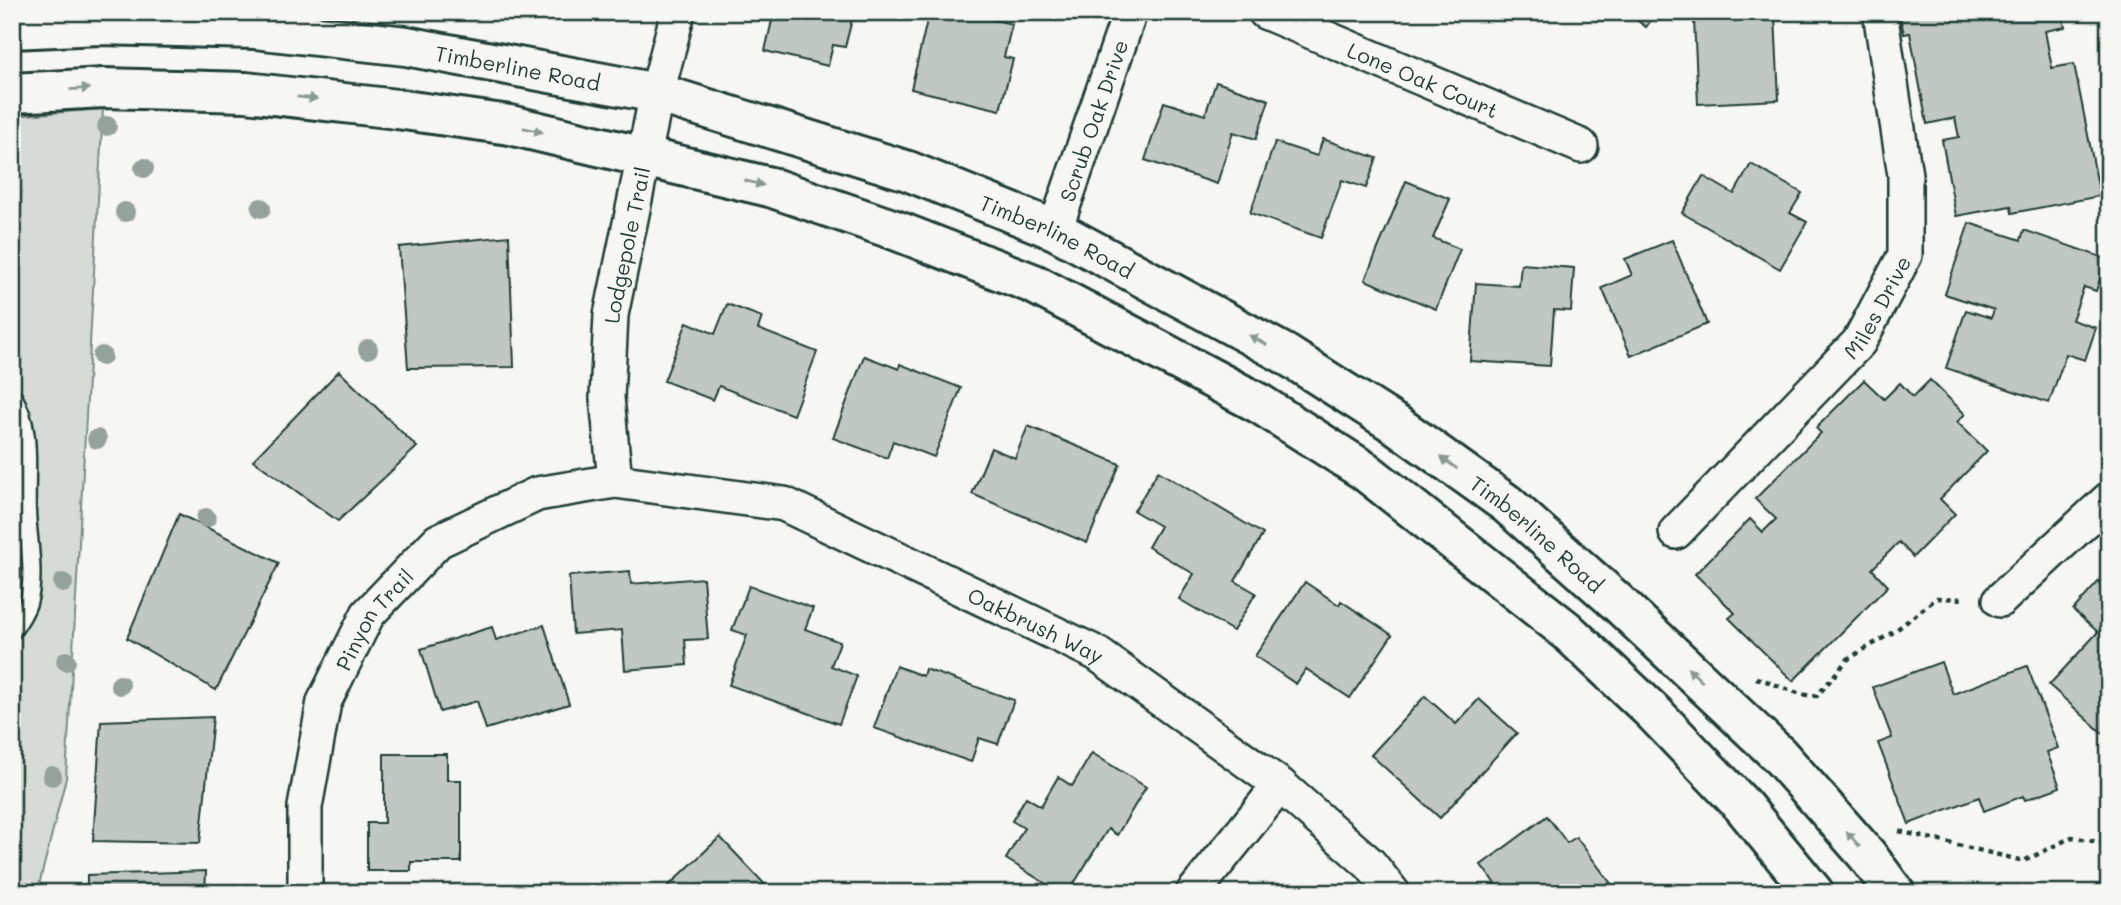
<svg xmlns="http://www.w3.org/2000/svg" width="2121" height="905" font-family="Mali,sans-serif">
<rect width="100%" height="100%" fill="#f6f6f2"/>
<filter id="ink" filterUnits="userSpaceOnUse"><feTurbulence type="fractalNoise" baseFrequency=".0143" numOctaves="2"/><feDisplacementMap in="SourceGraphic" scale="14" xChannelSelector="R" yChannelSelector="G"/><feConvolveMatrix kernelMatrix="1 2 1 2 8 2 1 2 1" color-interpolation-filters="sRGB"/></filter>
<g filter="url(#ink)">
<polygon fill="#d6dbd6" stroke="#7a8c85" stroke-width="2" points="103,109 66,778 37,893 12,893 12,116"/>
<g fill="#c1c8c3" stroke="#1f3d34" stroke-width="2">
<polygon points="757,12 854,12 845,47 833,45 828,66 765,51 773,16"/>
<polygon points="929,12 961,12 1012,24 1004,57 1013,59 1000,110 911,89"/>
<polygon points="1626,12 1657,12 1646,27"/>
<polygon points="1899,12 2062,12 2065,27 2045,31 2052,68 2074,64 2100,196 2012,213 2011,206 1956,216 1942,140 1959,137 1955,118 1927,124 1910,33 1904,34"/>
<polygon points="1775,16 1779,100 1698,104 1694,20"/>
<polygon points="1216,82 1269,100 1256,139 1233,132 1217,184 1145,160 1164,102 1205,115"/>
<polygon points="1323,139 1377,158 1366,188 1342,180 1321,238 1250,213 1275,142 1317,156"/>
<polygon points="1751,164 1802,193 1790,213 1807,222 1780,269 1682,213 1703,176 1734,194"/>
<polygon points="1406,181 1450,199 1433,238 1460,249 1436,309 1365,280"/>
<polygon points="1969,223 2021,240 2024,230 2107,259 2096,291 2084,287 2072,320 2096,328 2085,360 2066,354 2049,403 1946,368 1966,310 1991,318 1994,310 1945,294"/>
<polygon points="509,236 514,367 408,368 399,247"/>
<polygon points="1672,240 1707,324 1631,356 1602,288 1632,275 1625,259"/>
<polygon points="1521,264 1574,268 1571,311 1554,310 1550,366 1470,361 1476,283 1519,286"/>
<polygon points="727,304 762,317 758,329 817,352 793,415 719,386 713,400 664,381 687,322 715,334"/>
<polygon points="864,356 899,369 900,364 961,388 934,457 893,441 887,458 833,438"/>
<polygon points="339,371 417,447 338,521 253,460"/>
<polygon points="1864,380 1884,399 1900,383 1913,397 1930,380 1965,414 1957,422 1987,451 1940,499 1955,514 1913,557 1899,542 1872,569 1888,586 1793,681 1729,618 1735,613 1695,574 1750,519 1763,532 1776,519 1755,499 1821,433 1816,428"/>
<polygon points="1028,426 1120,464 1087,543 972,494 991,448 1015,458"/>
<polygon points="1158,471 1263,534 1235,581 1256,593 1233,631 1179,599 1194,574 1148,547 1160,526 1134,511"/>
<polygon points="179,514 279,563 216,690 127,638"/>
<polygon points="2109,570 2109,739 2049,685 2098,632 2073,610"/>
<polygon points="630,571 631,584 703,578 708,639 685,640 687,665 625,670 622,630 573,634 569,576"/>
<polygon points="1305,582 1339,605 1341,601 1392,635 1350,698 1306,669 1296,684 1255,656"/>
<polygon points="749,586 813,608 805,629 840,642 831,666 857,676 839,724 729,685 747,635 732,630"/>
<polygon points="544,625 569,704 486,729 477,701 440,712 421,649 492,627 496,640"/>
<polygon points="1941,662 1953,694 2027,666 2058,748 2047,752 2060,787 2025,800 2023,796 1984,811 1979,797 1909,824 1878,743 1892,738 1873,687"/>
<polygon points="896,666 923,676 925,669 1014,700 998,744 979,738 971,762 874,728"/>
<polygon points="1425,696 1456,724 1479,699 1517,733 1440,818 1371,755"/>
<polygon points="213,717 200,843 93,841 101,721"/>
<polygon points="1092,753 1146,787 1117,835 1108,829 1068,893 1061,893 1006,859 1024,828 1012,821 1026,797 1041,806 1058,777 1072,786"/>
<polygon points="384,754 447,754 447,780 461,780 461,862 411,862 411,871 367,871 367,823 384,823"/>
<polygon points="1547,816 1567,843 1576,837 1615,889 1611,893 1502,893 1481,865"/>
<polygon points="720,837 772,892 661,893"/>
<polygon points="206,871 205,893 87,893 87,875"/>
</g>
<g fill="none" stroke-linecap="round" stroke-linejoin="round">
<defs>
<path id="service" d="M12,395C34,428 25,475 27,511C28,540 36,575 28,603C25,612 18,623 12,631"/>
<g id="minor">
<path id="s1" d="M1265,12L1581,146"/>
<path id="s2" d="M1055,230L1130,12"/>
<path id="s3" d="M615,481L607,398L611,315L657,93L678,12"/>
<path id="s4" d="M1676,532L1859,342L1905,255V175L1880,12"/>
<polyline points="2000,600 2109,499"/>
<path id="s5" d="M305,893V807L324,702L368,614L438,541L537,494L615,481L784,504L1096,653L1280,785L1370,864L1393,893"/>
<polyline points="1193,893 1280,785"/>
</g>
<g id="tertiary">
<path id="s6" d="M12,29L100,25L255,29L406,46L657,93L908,171L1055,230L1285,354L1398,426L1507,504L1617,602L1779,755L1867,855L1895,893"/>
<polyline points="12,93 104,88 246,92 397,109 510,125 770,187 895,230 1034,284 1260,404 1365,471 1566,630 1654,713 1742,805 1814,893"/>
</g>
</defs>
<use href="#service" stroke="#1f3d34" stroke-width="21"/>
<use href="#minor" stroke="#1f3d34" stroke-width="38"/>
<use href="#tertiary" stroke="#1f3d34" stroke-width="44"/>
<g stroke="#1f3d34" stroke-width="4.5" stroke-dasharray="5 5" stroke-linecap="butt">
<path d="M1756,678C1776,683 1796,696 1817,696L1848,659L1895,631L1937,598L1966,599"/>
<polyline points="1899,831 2024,861 2072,837 2109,844"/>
</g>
<use href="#service" stroke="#f6f6f2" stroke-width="16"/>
<use href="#minor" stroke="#f6f6f2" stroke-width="33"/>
<use href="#tertiary" stroke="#f6f6f2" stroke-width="38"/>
</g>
<g fill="#94a29b">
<circle cx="107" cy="126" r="10"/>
<circle cx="144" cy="168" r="10"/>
<circle cx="261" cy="208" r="10"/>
<circle cx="125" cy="212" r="10"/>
<circle cx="368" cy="349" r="10"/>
<circle cx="102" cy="356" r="10"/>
<circle cx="97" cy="439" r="10"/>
<circle cx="206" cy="518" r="10"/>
<circle cx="63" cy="583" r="10"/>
<circle cx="66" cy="661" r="10"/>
<circle cx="120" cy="685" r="10"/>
<circle cx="52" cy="776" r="10"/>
</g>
<defs><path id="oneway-solid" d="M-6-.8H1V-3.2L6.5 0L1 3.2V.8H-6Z" transform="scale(1.75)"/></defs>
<g fill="#8a9a93">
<use href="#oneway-solid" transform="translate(80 89) rotate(-3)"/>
<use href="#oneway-solid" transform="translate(307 98) rotate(6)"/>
<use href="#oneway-solid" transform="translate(533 130) rotate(13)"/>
<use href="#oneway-solid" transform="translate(754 183) rotate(14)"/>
<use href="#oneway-solid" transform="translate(1258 340) rotate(-152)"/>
<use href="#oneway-solid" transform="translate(1449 463) rotate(-144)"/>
<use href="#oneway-solid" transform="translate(1695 675) rotate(-137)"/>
<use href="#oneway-solid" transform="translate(1853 839) rotate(-131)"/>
</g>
</g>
<g text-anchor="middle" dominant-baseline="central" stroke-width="5" stroke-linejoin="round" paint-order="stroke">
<g font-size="21" fill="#1f3d34" stroke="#f6f6f2">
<text stroke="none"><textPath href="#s6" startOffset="509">Timberline Road</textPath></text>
<text stroke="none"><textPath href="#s1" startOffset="172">Lone Oak Court</textPath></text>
<text stroke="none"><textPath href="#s2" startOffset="116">Scrub Oak Drive</textPath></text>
<text stroke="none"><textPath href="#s6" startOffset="1076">Timberline Road</textPath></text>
<text stroke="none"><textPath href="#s3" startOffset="238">Lodgepole Trail</textPath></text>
<text stroke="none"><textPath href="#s4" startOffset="303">Miles Drive</textPath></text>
<text stroke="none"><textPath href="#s6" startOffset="1643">Timberline Road</textPath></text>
<text stroke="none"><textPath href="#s5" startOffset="290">Pinyon Trail</textPath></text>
<text stroke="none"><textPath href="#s5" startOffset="1031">Oakbrush Way</textPath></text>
</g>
</g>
<rect width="2121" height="905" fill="none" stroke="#f6f6f2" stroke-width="42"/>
<rect x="21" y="21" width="2079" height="863" fill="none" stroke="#1f3d34" stroke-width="2.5" filter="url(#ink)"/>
</svg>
